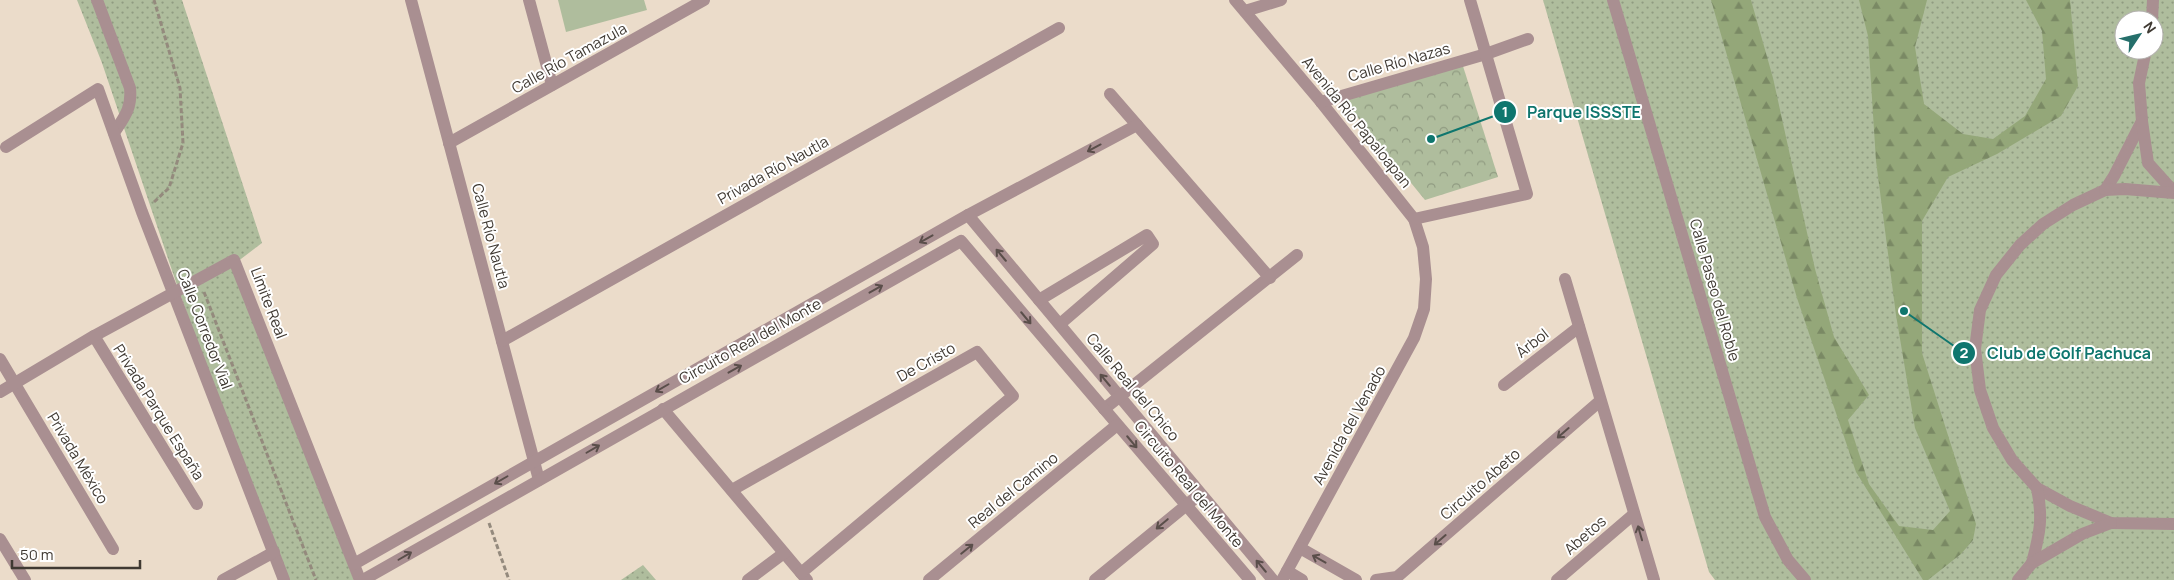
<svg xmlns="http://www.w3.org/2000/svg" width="2174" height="580" font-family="Manrope,sans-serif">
<defs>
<pattern id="grass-dots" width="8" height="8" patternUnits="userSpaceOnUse" patternTransform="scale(1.25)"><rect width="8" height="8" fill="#afbd9d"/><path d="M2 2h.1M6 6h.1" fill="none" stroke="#909b81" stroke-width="1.8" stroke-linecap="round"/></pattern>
<pattern id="forest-firs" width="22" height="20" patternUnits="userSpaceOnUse" patternTransform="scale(1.25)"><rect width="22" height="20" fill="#94a779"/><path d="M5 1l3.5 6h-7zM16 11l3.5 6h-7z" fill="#7a8964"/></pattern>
<pattern id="park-crowns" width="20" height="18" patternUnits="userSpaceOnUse" patternTransform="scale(1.25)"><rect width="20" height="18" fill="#afbd9d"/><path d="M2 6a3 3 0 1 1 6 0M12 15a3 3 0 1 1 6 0" fill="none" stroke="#909b81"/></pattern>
</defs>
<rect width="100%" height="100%" fill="#ebdcca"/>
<g fill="url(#grass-dots)" fill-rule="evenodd">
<polygon points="77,0 182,0 262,243 233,265 354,580 283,580 179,291 102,63"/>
<path d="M1543,0H2174V580H1715L1709,572ZM2124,20H2154V50H2124Z"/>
<polygon points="643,565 656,580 621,580"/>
</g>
<polygon fill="url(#forest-firs)" points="1711,0 1751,0 1773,78 1815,269 1834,337 1869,395 1848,420 1869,484 1899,526 1933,530 1950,511 1915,428 1896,315 1876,161 1868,36 1859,0 1927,0 1915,47 1924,104 1963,134 1993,139 2025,116 2046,79 2042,31 2026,0 2070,0 2078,86 2061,116 1997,154 1948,177 1922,221 1922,353 1976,524 1973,540 1961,554 1928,580 1923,580 1856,472 1797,298"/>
<polygon fill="url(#park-crowns)" points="1462,63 1498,177 1425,200 1344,101"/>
<polygon fill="#afbd9d" points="558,0 644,0 647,10 566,32"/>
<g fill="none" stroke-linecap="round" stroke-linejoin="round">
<g stroke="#948a7d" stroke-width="3" stroke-dasharray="5 2.5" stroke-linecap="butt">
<polyline points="154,202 169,188 183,143 180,88 154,0"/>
<polyline points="204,292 316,580"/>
<polyline points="489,523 509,580"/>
</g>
<g stroke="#a98f91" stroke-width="12">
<path d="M97,0L130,88C132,108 125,116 114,133"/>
<polyline points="411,0 539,480"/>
<polyline points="529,0 552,85"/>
<polyline points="1235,0 1321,102 1414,219 1423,247 1426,279 1424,309 1414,338 1282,580"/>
<polyline points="1613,0 1765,517 1788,560 1805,580"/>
<polyline points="1245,11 1281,0"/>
<polyline points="2152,20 2153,0"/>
<polyline points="2146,50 2139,83 2142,121 2114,176 2105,190 2073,205 2043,224 2020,245 1996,275 1980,310 1975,349 1980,390 1993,428 2012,460 2037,488 2070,506 2111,523 2174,524"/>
<polyline points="1110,94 1270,278"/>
<polyline points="1321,102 1486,54 1528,39"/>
<polyline points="2142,121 2148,163 2174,192"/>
<polyline points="449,143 704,0"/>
<polyline points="6,147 98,89 142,212 284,580"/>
<polyline points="2105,190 2125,189 2174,193"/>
<polyline points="968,215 1273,580"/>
<polyline points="1414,219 1527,194 1470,0"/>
<polyline points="1565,279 1654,580"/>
<polyline points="1039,300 1147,235 1153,244 1060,324"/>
<polyline points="94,336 197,504"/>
<polyline points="502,341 1059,28"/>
<polyline points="0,359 113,549"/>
<polyline points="1504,385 1579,327"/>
<polyline points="0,392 94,336 234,260 360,580"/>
<polyline points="663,409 807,580"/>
<polyline points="1104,409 1297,255"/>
<polyline points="732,490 977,352 1013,396 801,573"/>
<polyline points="0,539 25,580"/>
<polyline points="1300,548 1356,580"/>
<path d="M2032,563C2040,533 2043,518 2037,488"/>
<polyline points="354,564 968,215 1137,125"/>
<polyline points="1287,571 1302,580"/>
<polyline points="223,580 274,552"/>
<polyline points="363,580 961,241 1250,580"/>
<polyline points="748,580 784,553"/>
<polyline points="929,580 1117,425"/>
<polyline points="1095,580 1200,494"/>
<polyline points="1376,580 1397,577 1600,401"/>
<polyline points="1557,580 1634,514"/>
<polyline points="2018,580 2032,563 2082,534 2111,523"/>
</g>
</g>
<defs><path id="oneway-shaft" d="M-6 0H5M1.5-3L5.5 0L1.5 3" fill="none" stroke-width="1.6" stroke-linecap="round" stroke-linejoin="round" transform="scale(1.25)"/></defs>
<g stroke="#5a4e4a">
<use href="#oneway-shaft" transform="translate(1094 148) rotate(152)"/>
<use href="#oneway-shaft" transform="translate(926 239) rotate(151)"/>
<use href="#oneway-shaft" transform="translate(1001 255) rotate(-130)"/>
<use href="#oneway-shaft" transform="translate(876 289) rotate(-29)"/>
<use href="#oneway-shaft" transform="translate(1026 318) rotate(50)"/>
<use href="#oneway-shaft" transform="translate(735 369) rotate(-29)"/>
<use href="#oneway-shaft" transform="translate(1105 380) rotate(-130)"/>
<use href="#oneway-shaft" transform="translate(662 388) rotate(150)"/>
<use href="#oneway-shaft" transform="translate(1563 433) rotate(139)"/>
<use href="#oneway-shaft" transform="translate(1132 442) rotate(50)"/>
<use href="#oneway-shaft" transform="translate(593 449) rotate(-30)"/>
<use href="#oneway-shaft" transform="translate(501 480) rotate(150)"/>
<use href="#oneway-shaft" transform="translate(1162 524) rotate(140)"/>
<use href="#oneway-shaft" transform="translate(1640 533) rotate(-106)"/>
<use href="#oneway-shaft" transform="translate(1440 540) rotate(139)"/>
<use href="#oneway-shaft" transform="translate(967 549) rotate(-39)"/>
<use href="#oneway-shaft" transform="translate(405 556) rotate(-30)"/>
<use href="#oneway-shaft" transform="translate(1319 559) rotate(-151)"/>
<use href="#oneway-shaft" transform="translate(1261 566) rotate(-130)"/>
</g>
<g text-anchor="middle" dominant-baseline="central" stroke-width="4" stroke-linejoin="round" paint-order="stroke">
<g font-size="15" fill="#3f3932" stroke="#fff">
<text transform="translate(569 58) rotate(-29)">Calle Río Tamazula</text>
<text transform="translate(1399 62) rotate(-16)">Calle Río Nazas</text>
<text transform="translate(1357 122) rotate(51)">Avenida Río Papaloapan</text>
<text transform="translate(773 170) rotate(-29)">Privada Río Nautla</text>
<text transform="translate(491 236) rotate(75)">Calle Río Nautla</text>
<text transform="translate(1715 290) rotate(74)">Calle Paseo del Roble</text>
<text transform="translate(269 303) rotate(69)">Límite Real</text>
<text transform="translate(205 329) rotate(69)">Calle Corredor Vial</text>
<text transform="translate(750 341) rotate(-29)">Circuito Real del Monte</text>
<text transform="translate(1532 343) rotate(-38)">Árbol</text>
<text transform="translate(926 362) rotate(-29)">De Cristo</text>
<text transform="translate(1133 387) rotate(50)">Calle Real del Chico</text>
<text transform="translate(159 412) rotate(58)">Privada Parque España</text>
<text transform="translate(1349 425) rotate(-61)">Avenida del Venado</text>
<text transform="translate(78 458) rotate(59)">Privada México</text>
<text transform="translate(1189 484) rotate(50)">Circuito Real del Monte</text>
<text transform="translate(1480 484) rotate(-41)">Circuito Abeto</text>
<text transform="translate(1013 490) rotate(-39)">Real del Camino</text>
<text transform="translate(1585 535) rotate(-41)">Abetos</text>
</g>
</g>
<path fill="none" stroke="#0f766e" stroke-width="2" d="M1431 139L1505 112M1904 311L1964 353"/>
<g fill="#0f766e" stroke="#fff" stroke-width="2">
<circle cx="1431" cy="139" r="5"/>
<circle cx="1904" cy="311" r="5"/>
<circle cx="1505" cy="112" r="12"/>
<circle cx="1964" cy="353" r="12"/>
</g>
<g font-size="15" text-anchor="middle" font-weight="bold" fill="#fff">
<text x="1505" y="117">1</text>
<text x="1964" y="358">2</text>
</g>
<g font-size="16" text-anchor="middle" font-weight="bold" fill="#0f766e" stroke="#fff" stroke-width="4" stroke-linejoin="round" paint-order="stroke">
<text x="1584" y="118">Parque ISSSTE</text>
<text x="2069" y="359">Club de Golf Pachuca</text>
</g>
<g transform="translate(2139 35) rotate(55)"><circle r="24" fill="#ffffff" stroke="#b2b0ad"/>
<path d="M0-4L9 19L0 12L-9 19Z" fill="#256f6b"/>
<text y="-8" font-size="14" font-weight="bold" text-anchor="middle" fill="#3f3932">N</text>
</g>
<path d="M12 560v8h128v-8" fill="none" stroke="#3f3932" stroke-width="2.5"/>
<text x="20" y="560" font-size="15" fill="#3f3932" stroke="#ffffff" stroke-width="4" paint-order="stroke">50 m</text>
</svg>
